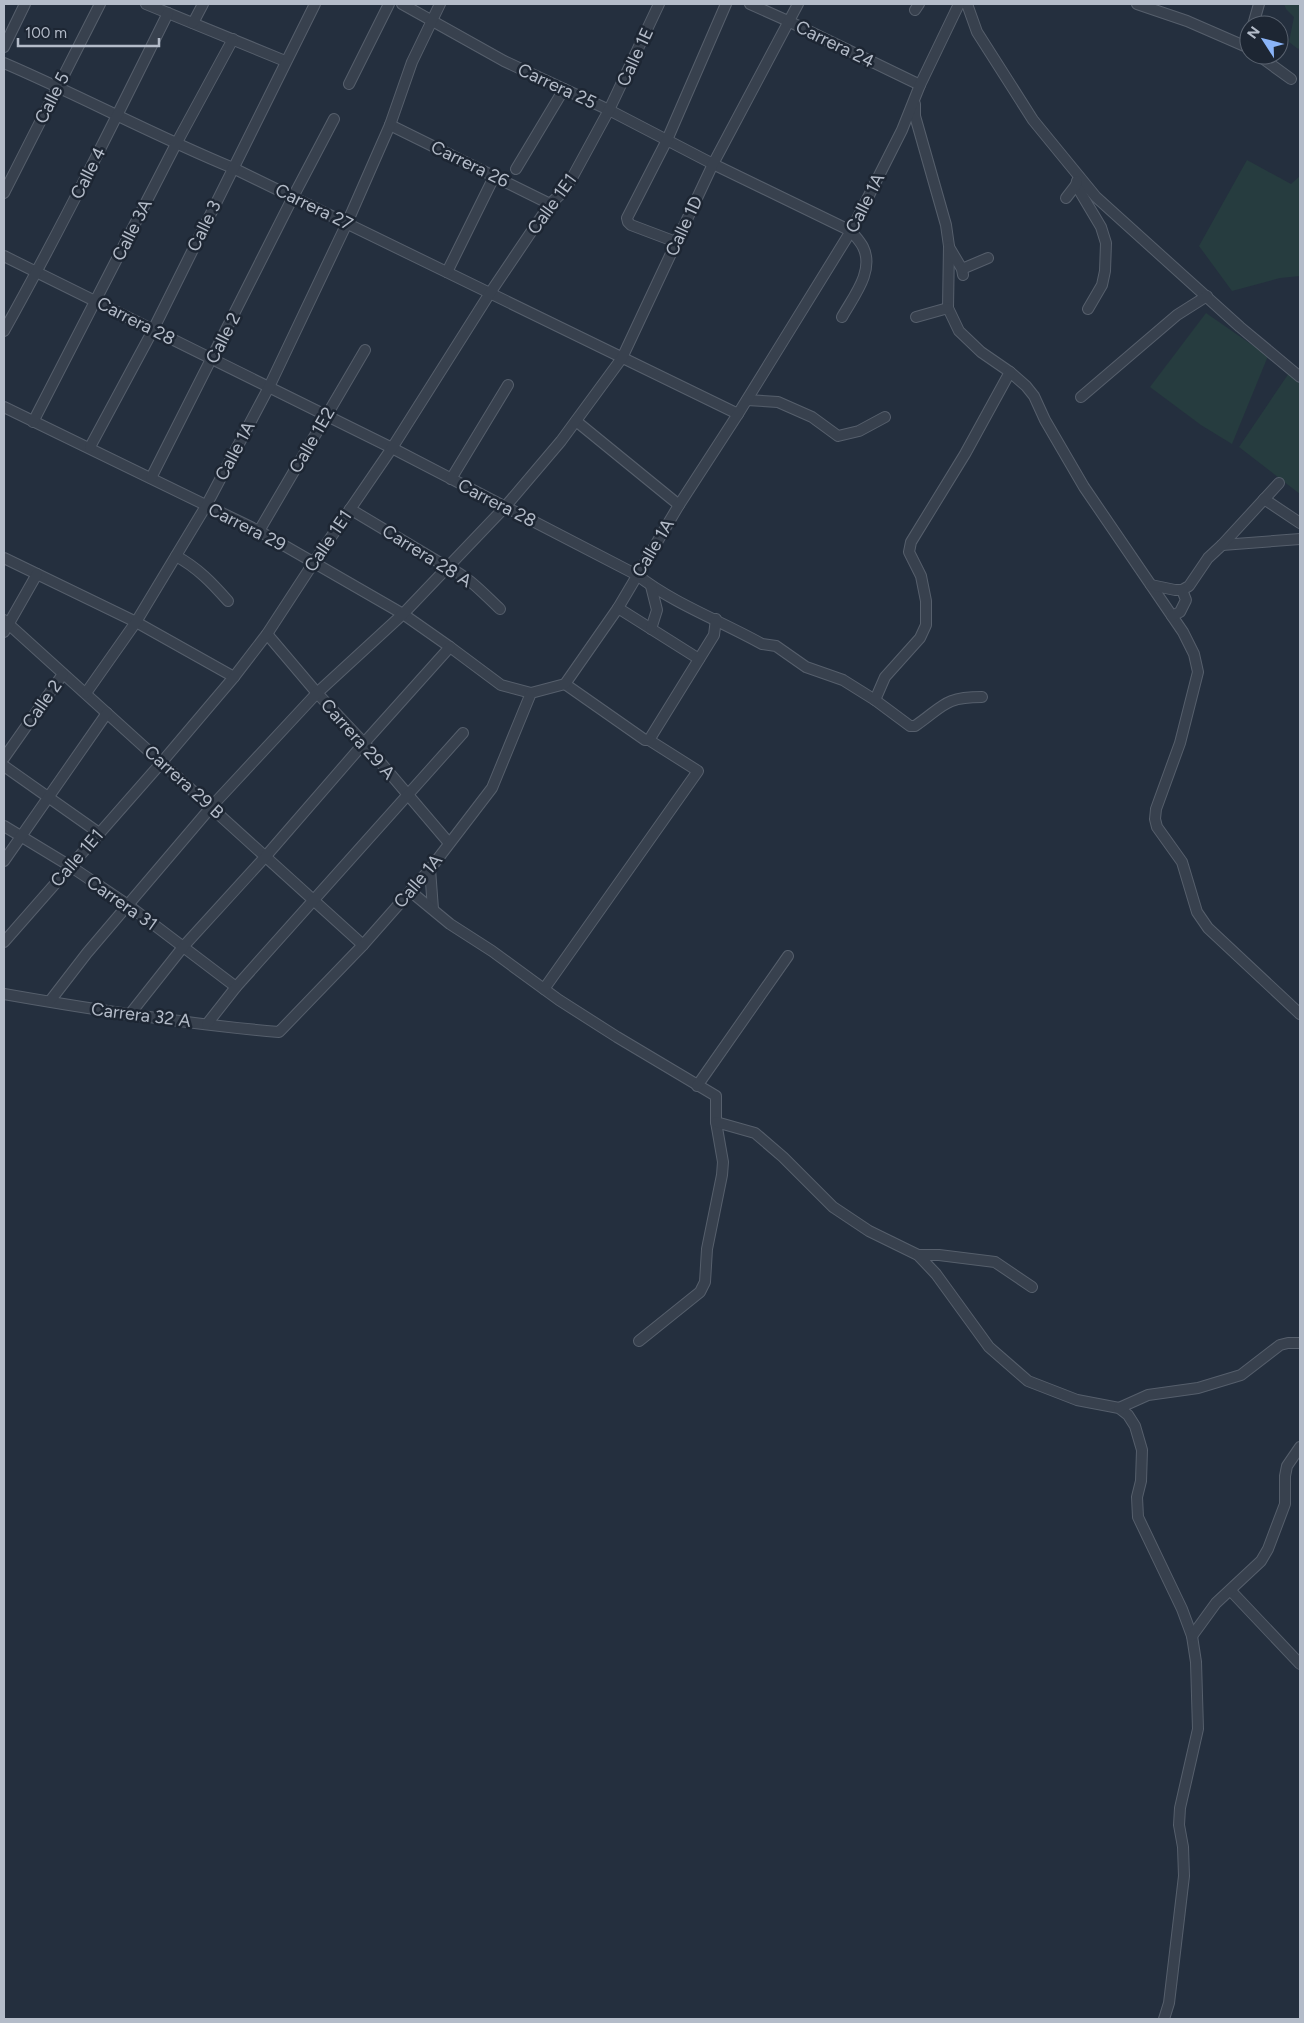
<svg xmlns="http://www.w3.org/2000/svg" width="1304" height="2023" font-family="Figtree,sans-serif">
<rect width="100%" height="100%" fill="#242f3e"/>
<g fill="#263c3f">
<polygon points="1284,4 1300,4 1300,47 1298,49 1289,42 1294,17 1286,9"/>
<polygon points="1247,160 1291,184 1300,176 1300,276 1280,278 1232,291 1199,246"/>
<polygon points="1206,313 1268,356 1232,444 1201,425 1150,387"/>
<polygon points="1289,373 1300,383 1300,494 1239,447"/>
</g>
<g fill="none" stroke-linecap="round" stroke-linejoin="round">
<defs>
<g id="minor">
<polyline points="146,4 285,61"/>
<path d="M402,4L504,61L609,110L713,164L851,231C855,236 860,241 863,247C875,271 853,297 842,317"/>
<polyline points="750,4 788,21 920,85"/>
<polyline points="967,4 977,32 1033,120 1096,197 1240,327 1300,377"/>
<polyline points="1137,4 1187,21 1249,48"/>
<polyline points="915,10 919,4"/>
<polyline points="193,23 203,4"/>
<polyline points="1253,25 1259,4"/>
<polyline points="4,47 25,4"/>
<polyline points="1258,55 1291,79"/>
<path d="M4,63C81,96 155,136 233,168L738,414"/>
<polyline points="349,84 389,4"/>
<polyline points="915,104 915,116 946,225 949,246 948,308 959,331 981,352 1010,372 1026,386 1034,396 1045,420 1084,487 1183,632 1194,654 1198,672 1180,743 1156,809 1155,819 1157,827 1182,862 1197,912 1208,928 1300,1014"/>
<polyline points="390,125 550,204"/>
<polyline points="516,169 564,89"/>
<polyline points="1076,185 1101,227 1106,243 1105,271 1102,285 1088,309"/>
<polyline points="4,193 100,4"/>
<polyline points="1066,198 1076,185 1077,181"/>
<polyline points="676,242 631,225 628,222 627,218 667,140 726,4"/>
<polyline points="949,247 962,269 963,275"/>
<path d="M4,256L392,448L637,575C674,604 721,621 762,644L776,646L806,667L843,680L875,700L910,726H915C944,706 944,697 982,697"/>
<polyline points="962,269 988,258"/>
<polyline points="447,272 494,177"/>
<polyline points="916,317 948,308"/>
<path d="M4,331C62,227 115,120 168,13"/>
<polyline points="1081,397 1177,315 1207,296"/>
<polyline points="747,400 778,402 812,417 838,436 859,431 885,417"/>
<polyline points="4,407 259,531 403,614 450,647 501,685 531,693"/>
<polyline points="576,421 679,505"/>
<polyline points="33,422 176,144 233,39"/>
<polyline points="90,447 153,330 315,4"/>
<polyline points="151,478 293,197 334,119"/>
<polyline points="451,479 508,385"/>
<polyline points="1264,499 1300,523"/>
<path d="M350,509L447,567C468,576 483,593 500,609"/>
<polyline points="259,531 365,350"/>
<polyline points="1222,545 1300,539"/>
<path d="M176,556C198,568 212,583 228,601"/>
<polyline points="4,558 136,622 234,677"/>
<polyline points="1151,585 1175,590 1182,590 1189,586 1208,558 1222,545 1279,483"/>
<polyline points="618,608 699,659"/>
<polyline points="1172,616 1180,612 1186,600 1182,590"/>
<polyline points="4,620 363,945"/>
<polyline points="651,629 657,610 651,586"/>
<polyline points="4,632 37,574"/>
<polyline points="267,634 317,693 364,743 449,843"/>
<polyline points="86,693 136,622 206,506 269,387 347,223 390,125 412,62 440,4"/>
<polyline points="875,700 885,677 920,638 926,625 926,601 921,576 909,552 911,542 965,454 1010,372"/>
<polyline points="649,740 714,635 716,619"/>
<polyline points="4,758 63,674"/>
<polyline points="4,766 99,833"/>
<polyline points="4,826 70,866 128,905 236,987"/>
<polyline points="4,861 107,713"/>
<polyline points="430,869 433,909"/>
<polyline points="410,891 450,924 492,951 559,1000 617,1037 716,1096 716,1122 723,1162 722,1175 707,1249 705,1282 700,1292 639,1341"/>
<polyline points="4,942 162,762 234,677 267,634 314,562 392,448 490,293 550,204 566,189 609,110 659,4"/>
<polyline points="544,989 698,771 649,740 645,740 565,684"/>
<path d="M4,994C95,1010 187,1024 279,1032L282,1029L363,945L430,869L492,788L531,693L565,684L618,608L679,505L738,414L851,231L902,130L920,85L959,4"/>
<polyline points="50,1001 87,953 212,806 317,693 403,614 505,507 561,441 622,358 713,164 798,4"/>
<polyline points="130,1014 183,947 266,856 364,743 450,647"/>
<polyline points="207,1024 236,987 463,733"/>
<polyline points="697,1086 788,956"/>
<polyline points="716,1122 755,1133 783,1157 833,1207 869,1231 918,1255 936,1274 989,1347 1028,1381 1077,1400 1119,1408 1128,1415 1135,1426 1142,1450 1141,1481 1137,1497 1138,1517 1182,1609 1192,1636 1196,1662 1198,1729 1180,1808 1179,1825 1183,1847 1184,1876 1169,2003 1164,2019"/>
<polyline points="918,1255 939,1255 995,1262 1032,1287"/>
<polyline points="1119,1408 1148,1395 1198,1388 1241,1375 1280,1345 1288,1343 1300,1343"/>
<polyline points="1231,1591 1300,1664"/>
<polyline points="1192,1636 1216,1603 1261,1561 1268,1549 1285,1504 1285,1476 1287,1466 1300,1447"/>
</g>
</defs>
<use href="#minor" stroke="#565f6c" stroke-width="12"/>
<use href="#minor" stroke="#38414e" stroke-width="10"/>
</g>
<g text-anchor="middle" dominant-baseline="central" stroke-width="5" stroke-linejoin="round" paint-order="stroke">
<g font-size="18" fill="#b4bcc9" stroke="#1d2633">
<text transform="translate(835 44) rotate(26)">Carrera 24</text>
<text transform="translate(635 57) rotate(-65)">Calle 1E</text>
<text transform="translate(557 86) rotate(25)">Carrera 25</text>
<text transform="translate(52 98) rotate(-63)">Calle 5</text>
<text transform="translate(470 164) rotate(26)">Carrera 26</text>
<text transform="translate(88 173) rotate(-63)">Calle 4</text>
<text transform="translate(865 203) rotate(-63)">Calle 1A</text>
<text transform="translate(552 204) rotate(-54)">Calle 1E1</text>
<text transform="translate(314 207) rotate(26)">Carrera 27</text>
<text transform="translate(204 226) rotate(-64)">Calle 3</text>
<text transform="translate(684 226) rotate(-65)">Calle 1D</text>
<text transform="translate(132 230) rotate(-63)">Calle 3A</text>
<text transform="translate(136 321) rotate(27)">Carrera 28</text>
<text transform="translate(223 338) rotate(-63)">Calle 2</text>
<text transform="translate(312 440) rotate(-60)">Calle 1E2</text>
<text transform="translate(235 451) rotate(-62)">Calle 1A</text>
<text transform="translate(497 503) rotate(27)">Carrera 28</text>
<text transform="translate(247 527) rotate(27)">Carrera 29</text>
<text transform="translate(328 541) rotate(-56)">Calle 1E1</text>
<text transform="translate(653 548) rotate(-59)">Calle 1A</text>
<text transform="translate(427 556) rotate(32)">Carrera 28 A</text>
<text transform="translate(42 704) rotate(-55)">Calle 2</text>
<text transform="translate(358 739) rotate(48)">Carrera 29 A</text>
<text transform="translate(184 782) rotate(42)">Carrera 29 B</text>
<text transform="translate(77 858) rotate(-49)">Calle 1E1</text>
<text transform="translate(418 881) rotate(-50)">Calle 1A</text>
<text transform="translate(122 903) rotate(35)">Carrera 31</text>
<text transform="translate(141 1015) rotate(7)">Carrera 32 A</text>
</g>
</g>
<rect width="1304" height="2023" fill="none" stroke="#b4bcc9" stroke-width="10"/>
<g transform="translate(1264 40) rotate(306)"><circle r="24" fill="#1d2633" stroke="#59626f"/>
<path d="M0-4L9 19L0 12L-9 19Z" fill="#8ab4f8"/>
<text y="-8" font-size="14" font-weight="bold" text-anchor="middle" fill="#b4bcc9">N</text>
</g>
<path d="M18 38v8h141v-8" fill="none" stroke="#b4bcc9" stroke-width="2.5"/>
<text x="25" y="38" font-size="15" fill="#b4bcc9" stroke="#1d2633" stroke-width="4" paint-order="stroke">100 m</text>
</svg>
